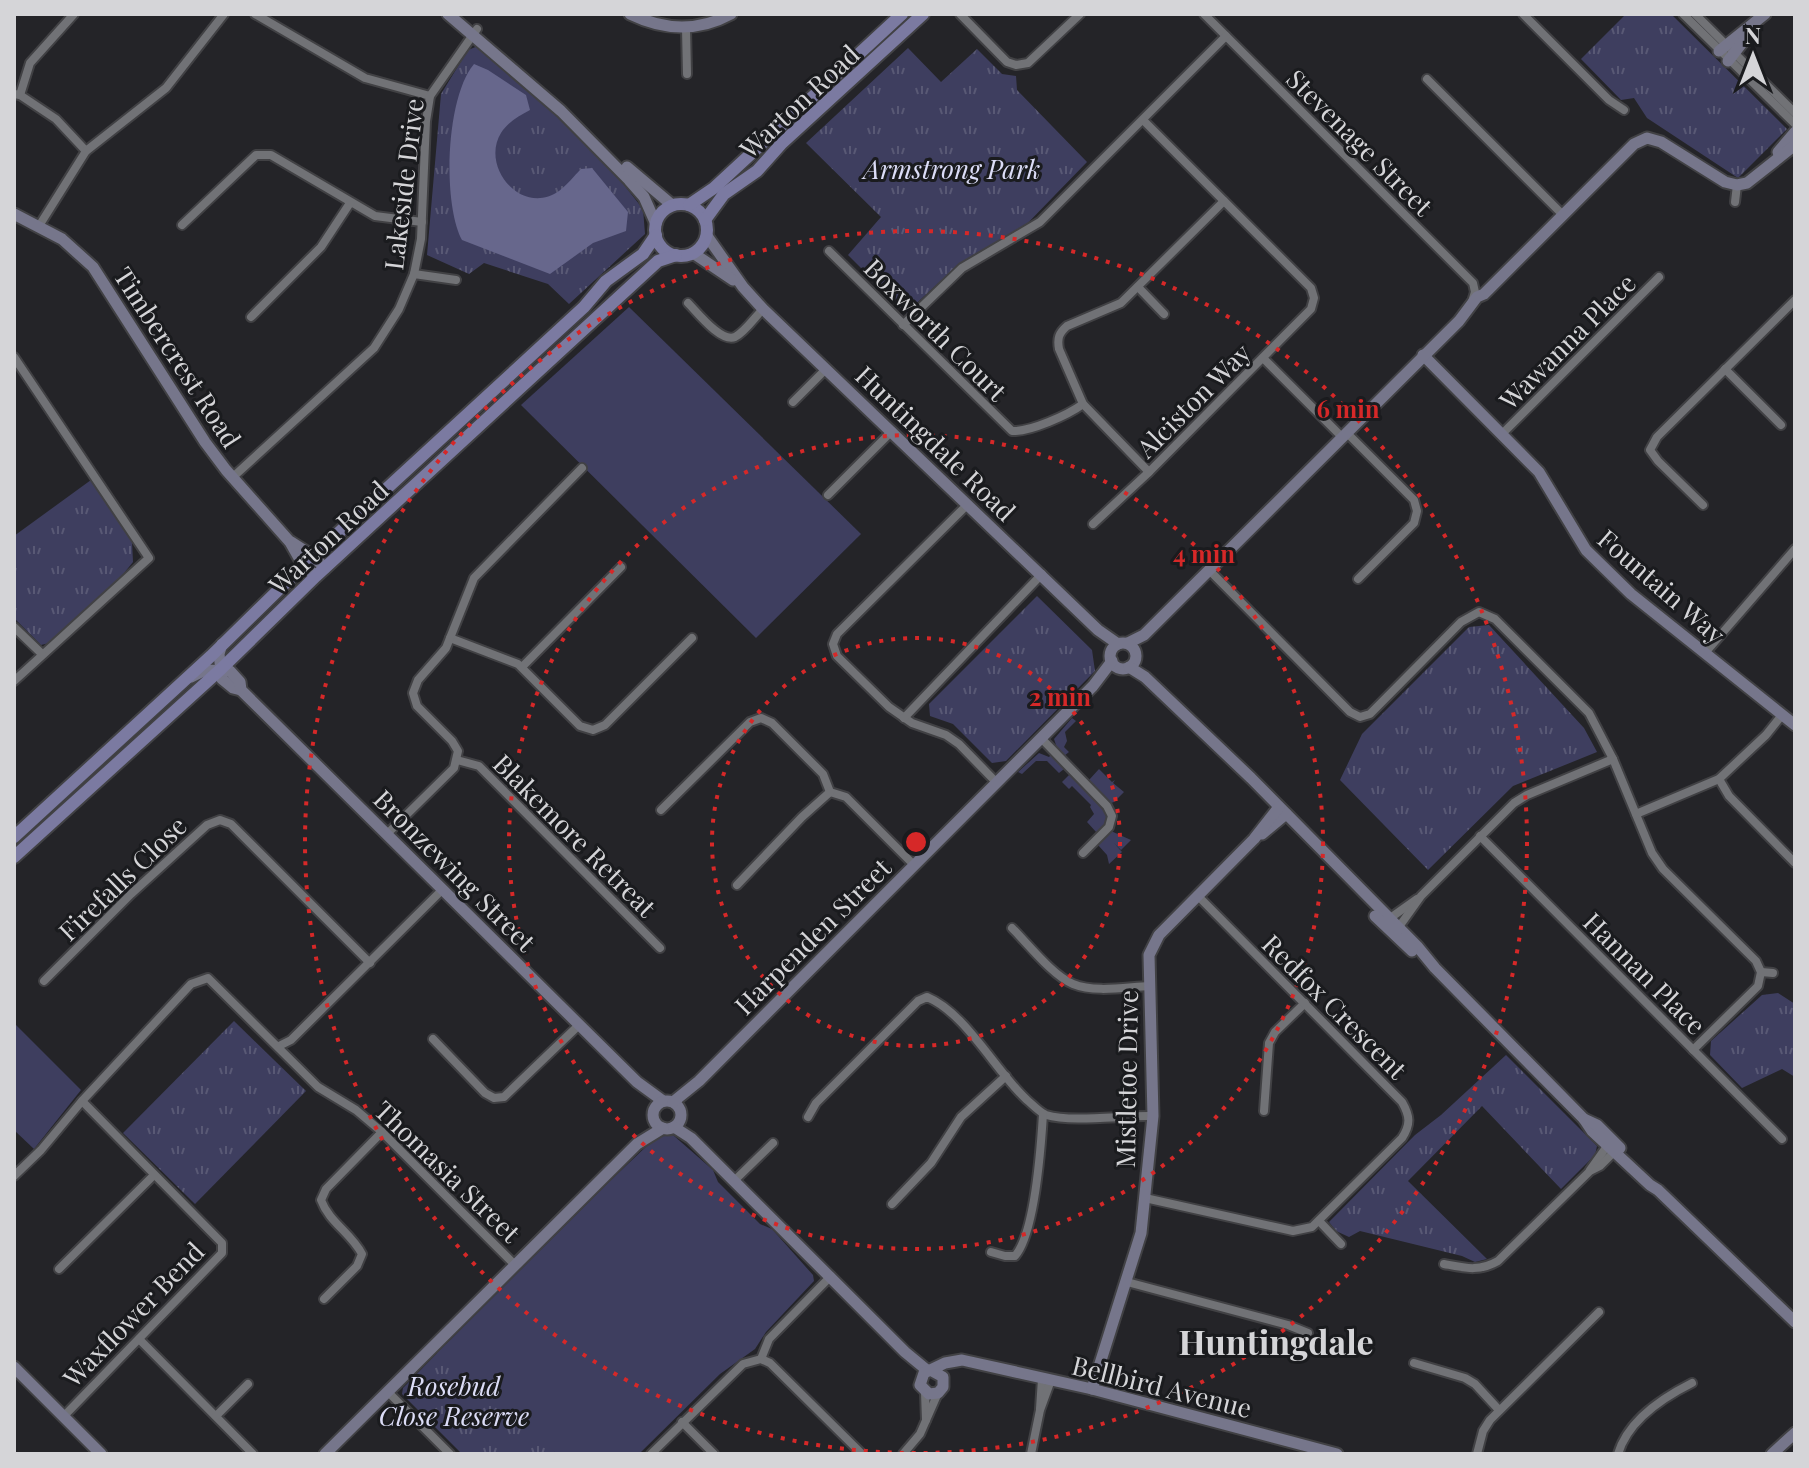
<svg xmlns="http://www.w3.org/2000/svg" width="1809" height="1468" font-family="'Playfair Display',serif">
<defs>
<pattern id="park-tufts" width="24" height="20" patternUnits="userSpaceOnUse" patternTransform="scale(2)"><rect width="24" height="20" fill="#3e3e5f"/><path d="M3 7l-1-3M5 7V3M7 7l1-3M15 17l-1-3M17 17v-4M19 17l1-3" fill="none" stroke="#595975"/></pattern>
</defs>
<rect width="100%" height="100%" fill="#242428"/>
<g fill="#3e3e5f">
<polygon points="629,307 861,534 756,638 521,405"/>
<polygon points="1072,718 1076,721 1065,732 1067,741 1064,747 1069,752 1064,756 1057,748 1054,739"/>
<polygon points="1039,753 1049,757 1051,755 1064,769 1059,773 1047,761 1036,761 1022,774 1018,772"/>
<polygon points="1099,769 1112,782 1115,780 1113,783 1124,792 1114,802 1111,803 1089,780"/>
<path d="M1070,774C1078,782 1108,807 1108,817C1108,824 1101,829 1097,833L1087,822L1094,814L1090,807L1091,805L1072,786L1069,789L1062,782Z"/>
<polygon points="1111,831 1131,840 1121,850 1114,843 1122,852 1109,864 1107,855 1098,845"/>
<polygon points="14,1023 81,1090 34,1149 14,1130"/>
<polygon points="667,1132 673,1135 713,1170 718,1182 760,1224 772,1229 813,1275 814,1281 766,1332 755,1349 720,1374 639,1454 557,1454 437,1353 611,1180 652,1141"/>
</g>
<g fill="url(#park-tufts)">
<polygon points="1626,14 1671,14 1787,129 1738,178 1647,118 1634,98 1621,100 1581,59"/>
<polygon points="478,46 548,105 613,171 643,209 645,234 569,304 548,284 484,263 469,274 427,255 441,94 468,50"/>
<polygon points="908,48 941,82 977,49 1002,74 1016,76 1017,90 1087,162 1022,229 958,265 906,313 848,255 881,217 806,143"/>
<polygon points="91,480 132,542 133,562 120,578 49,643 41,645 14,618 14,536"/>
<polygon points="1037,596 1092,650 1095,671 1006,761 992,763 953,724 930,716 929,704"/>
<polygon points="1489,625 1584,728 1597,752 1513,786 1428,870 1340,780 1362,734 1469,627"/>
<polygon points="1778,993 1795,1004 1795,1077 1782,1069 1742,1088 1710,1055 1711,1041 1762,995"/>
<polygon points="234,1021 306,1091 195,1204 123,1133"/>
<polygon points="1506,1055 1597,1146 1595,1155 1561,1189 1482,1106 1408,1181 1487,1259 1475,1262 1462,1256 1360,1231 1349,1237 1336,1231 1329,1222 1415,1135 1441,1115"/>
<polygon points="446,1344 457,1354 557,1454 462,1454 402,1394 403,1388"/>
</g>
<path fill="#67678c" d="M474,64L488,70L526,95L530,110C519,116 508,122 501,133C480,167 522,217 559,191C567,185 574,176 581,169L592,168L628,212L626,231L593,243L550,274L462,240C442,202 446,97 474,64Z"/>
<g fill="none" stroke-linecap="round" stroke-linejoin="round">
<defs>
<g id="street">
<polyline points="255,14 365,78 430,96"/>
<polyline points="960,14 1007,62 1016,65 1028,63 1080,14"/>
<polyline points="1204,14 1473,283 1475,292 1472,302"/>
<polyline points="1523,14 1609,100 1624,110"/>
<polyline points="1683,14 1795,124"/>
<polyline points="1695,14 1795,113"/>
<polyline points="686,28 687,74"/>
<polyline points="1427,79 1563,215"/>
<polyline points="14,94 20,95 56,119 86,151"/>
<polyline points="20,95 30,63 74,14"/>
<polyline points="1735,202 1737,185"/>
<polyline points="182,225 256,155 271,155 375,216 422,222"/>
<polyline points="39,226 86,151 166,88 224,14"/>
<path d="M829,251L1012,431C1030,432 1068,415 1083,404"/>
<polyline points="414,274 456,280"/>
<polyline points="1138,287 1164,314"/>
<path d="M688,303C697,312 721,343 735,337C745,332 755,317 763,309"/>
<polyline points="251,317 321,247 350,203"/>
<polyline points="903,325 962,268 1040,222 1226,36"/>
<polyline points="14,357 149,558 14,681"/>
<polyline points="1263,358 1342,437"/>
<polyline points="1725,369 1781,425"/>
<polyline points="793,402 826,369"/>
<polyline points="1346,432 1414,500 1417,511 1414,523 1358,579"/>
<polyline points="1502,434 1659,277"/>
<path d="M1149,472L1083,404L1059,349C1057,338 1059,333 1067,326L1121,303L1224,201"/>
<polyline points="233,477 374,348 399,309 414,274 421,239 426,121 430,96 477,29"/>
<polyline points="828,495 892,431"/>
<polyline points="968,504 837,634 833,644 837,656 889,707 912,723 946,735 959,744 997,783"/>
<polyline points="1703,505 1658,461 1650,450 1657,437 1795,300"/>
<polyline points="1093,524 1149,472 1311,309 1314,298 1311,288 1143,120"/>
<polyline points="1209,570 1350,712 1360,717 1370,714 1461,622 1479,612 1495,619 1589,713 1613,759 1652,853 1663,869 1756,961 1761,972 1758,986 1693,1050"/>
<polyline points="14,627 42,654"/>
<polyline points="450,638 518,664 580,726 593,730 605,725 692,638"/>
<polyline points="1705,653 1795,549"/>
<polyline points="522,667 621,567"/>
<polyline points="904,718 1042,574"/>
<polyline points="1041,738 1107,806 1112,816 1109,827 1083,853"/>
<polyline points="457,760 479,766 660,948"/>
<polyline points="1719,779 1729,796 1795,863"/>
<polyline points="661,810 750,722 761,718 772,723 823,774 830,792 846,797 914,865"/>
<polyline points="1636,814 1719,779 1766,735 1782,715"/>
<polyline points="387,834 454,768 458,751 452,741 417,706 413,693 418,680 446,648 474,578 582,468"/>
<polyline points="1480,836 1782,1139"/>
<polyline points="737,885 802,817 830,792"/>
<polyline points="1386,921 1417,899"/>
<path d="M1012,928C1028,944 1053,976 1073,984C1095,993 1126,987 1149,986"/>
<polyline points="1396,931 1421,896 1514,803 1527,795 1613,759"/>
<polyline points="1761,972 1773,973"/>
<polyline points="44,981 131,894 207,825 220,820 231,824 370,963"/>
<polyline points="433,1039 485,1093 494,1098 504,1097 579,1025"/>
<polyline points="279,1046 291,1040 443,889"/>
<polyline points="1264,1111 1269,1043 1275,1032 1305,1003"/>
<path d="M808,1117L816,1103L918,1001L927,997C966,1013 996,1072 1027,1100C1033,1105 1039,1112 1046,1115C1073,1123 1123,1115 1153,1116"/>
<polyline points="1590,1170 1610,1142"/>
<polyline points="14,1176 41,1150 82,1101 191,984 208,978 318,1087 356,1110 382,1132 515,1265"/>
<polyline points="735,1180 773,1143"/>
<path d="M1145,1198L1293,1231L1312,1227L1402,1138C1411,1124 1410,1116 1402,1102L1197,895"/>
<polyline points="892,1204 931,1163 961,1117 1006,1076"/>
<polyline points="1319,1221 1341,1244"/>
<path d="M991,1252L1005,1256H1015C1035,1233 1041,1146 1043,1114"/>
<path d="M1444,1264C1465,1268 1479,1272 1498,1261L1590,1171L1600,1166L1616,1150"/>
<polyline points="59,1269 154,1175"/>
<polyline points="1127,1282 1288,1325 1308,1333"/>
<path d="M324,1299L357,1266L362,1254C351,1233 329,1222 321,1200L326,1189L382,1132"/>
<polyline points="139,1339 253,1454"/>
<polyline points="761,1359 769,1339 831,1276"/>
<polyline points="1414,1363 1465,1378 1475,1384 1499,1410"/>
<polyline points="388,1392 450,1454"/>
<polyline points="925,1392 926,1420"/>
<polyline points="1040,1409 1042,1379"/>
<polyline points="64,1416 222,1253 222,1243 82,1101"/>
<polyline points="216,1416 248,1384"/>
<polyline points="682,1422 714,1454"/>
<polyline points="651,1454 743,1364 761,1359 770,1363 862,1454"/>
<polyline points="903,1454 920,1434 938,1393"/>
<polyline points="1031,1454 1040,1410 1051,1380"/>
<polyline points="1477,1454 1483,1431 1490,1420 1599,1312"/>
<path d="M1618,1454C1628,1420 1662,1398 1692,1383"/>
</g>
<g id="secondary">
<polyline points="448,14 561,111 629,180 644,197 656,224"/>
<path d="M630,14C663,30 698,32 731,14"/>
<polyline points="1719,51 1765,14"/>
<polyline points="1728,61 1753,29"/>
<polyline points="1778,152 1795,132"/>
<polyline points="627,167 672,205"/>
<polyline points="14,214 62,239 93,267 205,442 226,470 290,542 303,565 316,576"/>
<polyline points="707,236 743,287 763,309 1098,630 1118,644"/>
<polyline points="693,253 733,280"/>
<polyline points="1423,355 1539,472 1586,550 1631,594 1795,725"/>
<polyline points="291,542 313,556 325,568"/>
<polyline points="1128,643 1144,635 1459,321 1477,297 1484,294 1634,144 1647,138 1661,142 1725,182 1737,185 1747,183 1795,145"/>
<circle cx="1123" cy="656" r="13"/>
<polyline points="222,644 219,654 222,679 233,688 241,690"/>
<polyline points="1129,667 1145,677 1251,778 1417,946 1435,968 1584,1119 1592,1131 1650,1185 1658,1190 1795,1322"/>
<polyline points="191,677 205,670 230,671 240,682 241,690 637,1082 663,1101"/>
<polyline points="1262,834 1286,814"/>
<polyline points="1375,916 1412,951"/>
<circle cx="667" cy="1115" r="14"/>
<polyline points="673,1102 699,1081 1093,686 1112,661"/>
<polyline points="1584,1119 1597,1125 1620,1148"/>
<polyline points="674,1127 691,1138 905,1352 928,1371"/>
<polyline points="14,1367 101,1454"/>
<polyline points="932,1371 943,1377 943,1387 938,1393 929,1394 920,1385 924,1373 945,1363 962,1360 1092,1389 1337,1454"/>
<polyline points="1092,1389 1141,1233 1153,1116 1149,955 1159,935 1254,839 1279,807"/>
<polyline points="325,1454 637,1144 663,1128"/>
<polyline points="1772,1454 1795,1433"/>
</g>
<g id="primary">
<circle cx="681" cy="230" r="26"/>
<polyline points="689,205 714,188 902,14"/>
<polyline points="705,220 724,194 757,171 782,143 923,14"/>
<polyline points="14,837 211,656 309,560 584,307 606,281 643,254 656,235"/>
<polyline points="14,857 221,669 316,576 658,261 676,255"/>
</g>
</defs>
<use href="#street" stroke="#414144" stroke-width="12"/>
<use href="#secondary" stroke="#414144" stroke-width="15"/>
<use href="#primary" stroke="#414144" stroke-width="16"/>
<use href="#street" stroke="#717276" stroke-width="8"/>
<use href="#secondary" stroke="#76768b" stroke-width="11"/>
<use href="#primary" stroke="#7b7aa1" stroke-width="12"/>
</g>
<g fill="none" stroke="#d62828" stroke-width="4" stroke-dasharray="4 8">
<circle cx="916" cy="842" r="204"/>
<circle cx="916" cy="842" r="407"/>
<circle cx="916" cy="842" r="611"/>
</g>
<g text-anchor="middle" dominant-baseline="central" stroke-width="6" stroke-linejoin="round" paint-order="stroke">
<g font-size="26" fill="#d5d5d8" stroke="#1a1b1e">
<text transform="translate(799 101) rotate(-43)">Warton Road</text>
<text transform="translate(1360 142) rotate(45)">Stevenage Street</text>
<text transform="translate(403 184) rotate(-83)">Lakeside Drive</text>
<text transform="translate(936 329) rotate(45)">Boxworth Court</text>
<text transform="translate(1567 341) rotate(-45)">Wawanna Place</text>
<text transform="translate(178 357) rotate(57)">Timbercrest Road</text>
<text transform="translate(1193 400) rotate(-45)">Alciston Way</text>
<text transform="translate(936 443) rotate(44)">Huntingdale Road</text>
<text transform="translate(328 537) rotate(-43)">Warton Road</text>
<text transform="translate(1662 586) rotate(41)">Fountain Way</text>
<text transform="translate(575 835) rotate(45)">Blakemore Retreat</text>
<text transform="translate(455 870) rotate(45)">Bronzewing Street</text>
<text transform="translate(122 878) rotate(-44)">Firefalls Close</text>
<text transform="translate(812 936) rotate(-45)">Harpenden Street</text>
<text transform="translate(1645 973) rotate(45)">Hannan Place</text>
<text transform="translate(1335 1006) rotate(45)">Redfox Crescent</text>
<text transform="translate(1126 1079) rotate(-89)">Mistletoe Drive</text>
<text transform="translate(448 1171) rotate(44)">Thomasia Street</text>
<text transform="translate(133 1314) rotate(-46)">Waxflower Bend</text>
<text transform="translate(1162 1386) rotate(14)">Bellbird Avenue</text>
</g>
<g font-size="26" font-style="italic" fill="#dcddf7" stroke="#1a1b1e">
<text x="952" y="168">Armstrong Park</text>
<text x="454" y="1385">Rosebud<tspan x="454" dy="30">Close Reserve</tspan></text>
</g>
<g font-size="34" font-weight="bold" fill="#d5d5d8" stroke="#1a1b1e">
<text x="1276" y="1341">Huntingdale</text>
</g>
</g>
<circle cx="916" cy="842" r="12" fill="#d62828" stroke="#1a1b1e" stroke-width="4"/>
<g font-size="24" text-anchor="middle" font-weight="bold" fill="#d62828" stroke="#1a1b1e" stroke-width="6" stroke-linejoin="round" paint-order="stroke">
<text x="1348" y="418">6 min</text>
<text x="1204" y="563">4 min</text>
<text x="1060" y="706">2 min</text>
</g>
<rect width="1809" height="1468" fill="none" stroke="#d5d5d8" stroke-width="32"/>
<g transform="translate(1753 56)" stroke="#1a1b1e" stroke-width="6" paint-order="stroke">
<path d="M0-6L14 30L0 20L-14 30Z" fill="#d5d5d8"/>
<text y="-12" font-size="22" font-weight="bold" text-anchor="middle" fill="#d5d5d8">N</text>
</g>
</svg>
